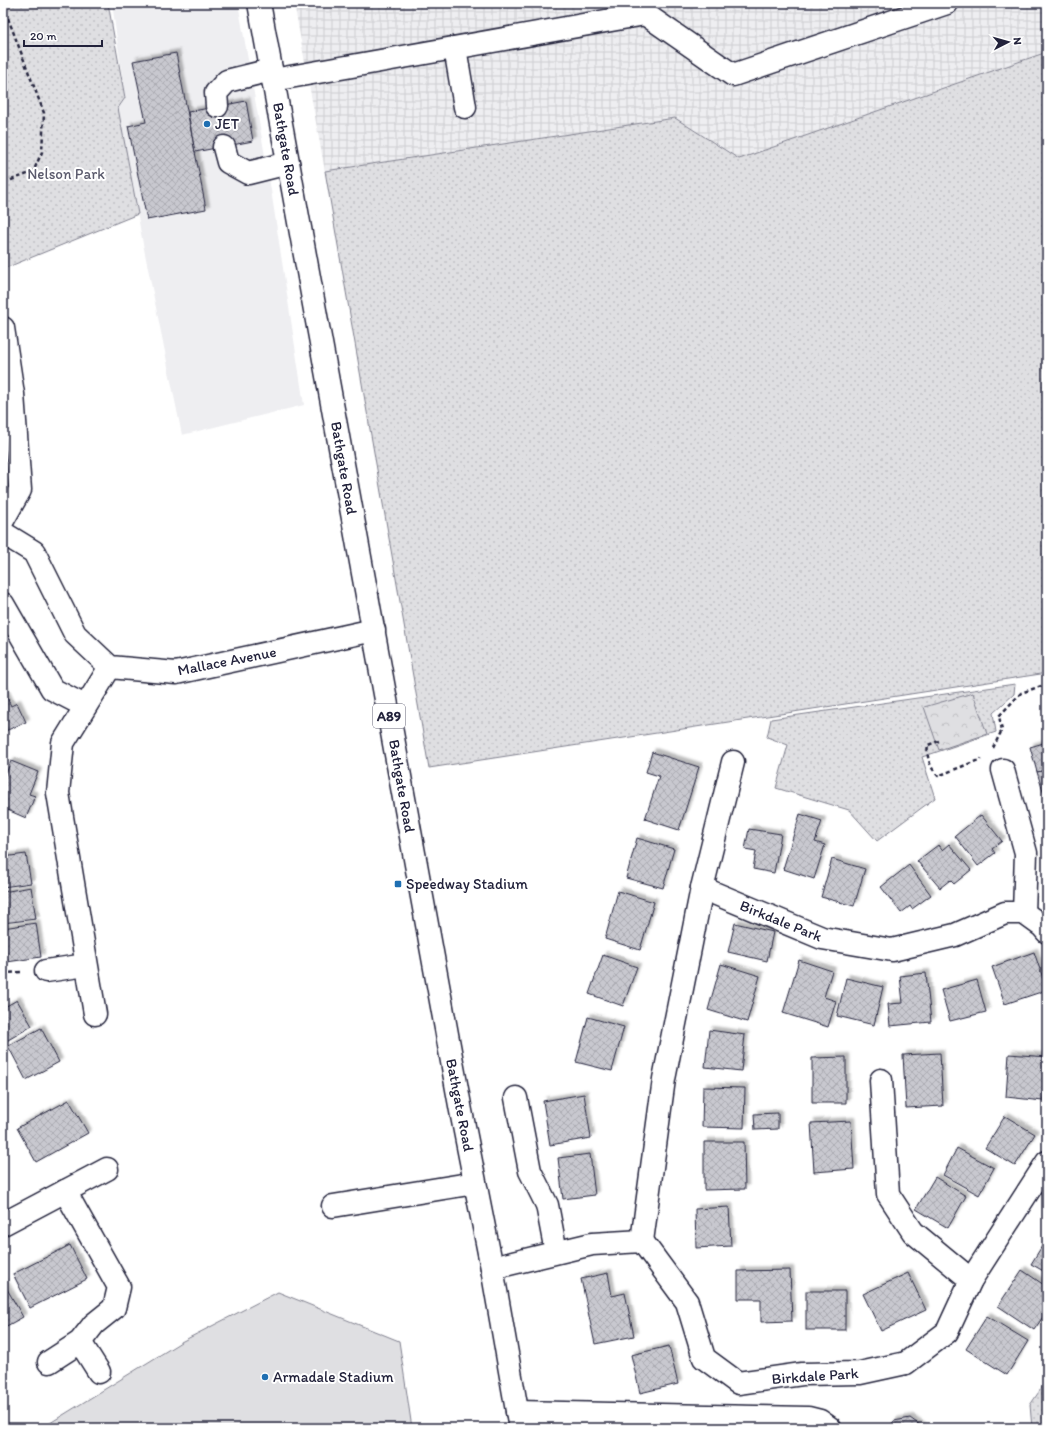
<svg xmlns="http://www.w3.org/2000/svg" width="1050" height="1431" font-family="Itim,sans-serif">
<defs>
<pattern id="industrial-grid" width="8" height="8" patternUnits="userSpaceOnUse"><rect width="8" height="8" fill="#eeeef1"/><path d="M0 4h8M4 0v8" fill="none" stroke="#ccccd0"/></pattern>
<pattern id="grass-dots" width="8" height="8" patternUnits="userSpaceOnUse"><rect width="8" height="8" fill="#dfdfe2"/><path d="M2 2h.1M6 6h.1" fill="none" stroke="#bfbfc3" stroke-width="1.8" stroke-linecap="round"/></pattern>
<pattern id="park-crowns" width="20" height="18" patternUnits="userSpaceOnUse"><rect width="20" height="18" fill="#dfdfe2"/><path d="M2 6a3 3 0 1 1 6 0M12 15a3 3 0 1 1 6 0" fill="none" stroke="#bfbfc3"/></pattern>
<pattern id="building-cross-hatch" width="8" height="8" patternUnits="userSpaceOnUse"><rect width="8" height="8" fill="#c8c8cf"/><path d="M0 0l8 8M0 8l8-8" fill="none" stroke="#acacb3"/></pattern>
<filter id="shadow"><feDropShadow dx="3.5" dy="-3.5" stdDeviation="1" flood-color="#0004"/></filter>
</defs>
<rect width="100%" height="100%" fill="#fff"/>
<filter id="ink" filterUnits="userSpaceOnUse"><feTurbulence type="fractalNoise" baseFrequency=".025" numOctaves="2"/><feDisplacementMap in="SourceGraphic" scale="8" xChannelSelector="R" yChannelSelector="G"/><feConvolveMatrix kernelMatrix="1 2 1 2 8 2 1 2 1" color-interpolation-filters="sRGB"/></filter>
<g filter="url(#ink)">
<polygon fill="#eeeef1" points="112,3 238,3 271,190 304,405 182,435 143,244 118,108 125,98"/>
<polygon fill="url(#industrial-grid)" points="294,3 1047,3 1047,52 739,159 675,118 325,171"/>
<g fill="url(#grass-dots)" stroke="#80808e">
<polygon points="3,3 108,3 125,98 118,108 138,214 3,269"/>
<polygon points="1047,52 1047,673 429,768 325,171 675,118 739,159"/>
<polygon points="1015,684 1014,694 993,713 996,732 922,757 935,798 877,841 849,810 776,788 788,745 767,737 771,719"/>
<polygon points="1047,1380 1047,1428 1032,1428 1030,1405"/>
</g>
<polygon fill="url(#park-crowns)" stroke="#80808e" points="973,693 987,734 939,750 924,707"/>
<polygon fill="#dfdfe2" stroke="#80808e" points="278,1292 399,1341 412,1428 42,1428 181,1342"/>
<g fill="url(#building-cross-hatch)" stroke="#22223b" filter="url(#shadow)">
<polygon points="176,53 206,209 147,220 128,126 146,122 133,61"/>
<polygon points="246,101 253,141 195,152 188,112"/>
<polygon points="3,689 11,706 17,703 26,722 3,732"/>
<polygon points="1047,742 1047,770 1037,772 1030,747"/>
<polygon points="652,752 699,767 679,830 645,819 659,776 646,772"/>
<polygon points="11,761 38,772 29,794 35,796 26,818 3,808 3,781"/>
<polygon points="1047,770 1047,798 1045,798 1037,772"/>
<polygon points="800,814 822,821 815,842 825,845 814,879 783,869"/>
<polygon points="981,815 1002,841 992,849 995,853 978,866 955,836"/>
<polygon points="749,829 781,834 774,873 753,869 756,851 745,849"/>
<polygon points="637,838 674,849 663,888 626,878"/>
<polygon points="949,844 971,870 954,884 950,880 940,888 917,861 938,845 942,850"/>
<polygon points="26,854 31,883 3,887 3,857"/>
<polygon points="832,859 865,869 854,906 821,897"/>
<polygon points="909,865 931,895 912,909 910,906 901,913 881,887"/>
<polygon points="31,887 36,919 3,923 3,892"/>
<polygon points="618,891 654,902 640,950 605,939"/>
<polygon points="36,923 41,957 7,962 3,928"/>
<polygon points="735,923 773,932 767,961 728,952"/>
<polygon points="1034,952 1047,990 1005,1004 992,967"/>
<polygon points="603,955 637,967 623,1006 589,994"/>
<polygon points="799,960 832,971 824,997 836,1001 828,1027 783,1013"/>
<polygon points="721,964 760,976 747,1022 708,1010"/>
<polygon points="926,973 931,1022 890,1026 888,1004 903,1003 900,976"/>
<polygon points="846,978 883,987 874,1025 837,1016"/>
<polygon points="977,980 986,1012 950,1021 941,990"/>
<polygon points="17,1000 32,1026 3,1043 3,1008"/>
<polygon points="588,1017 624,1027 612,1071 576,1062"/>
<polygon points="41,1028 59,1062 26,1080 8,1046"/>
<polygon points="709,1030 745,1035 741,1071 705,1067"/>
<polygon points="940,1053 943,1106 906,1108 903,1055"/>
<polygon points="1009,1054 1047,1057 1043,1101 1006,1097"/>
<polygon points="846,1057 846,1103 812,1103 812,1058"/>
<polygon points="703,1087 745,1088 744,1128 702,1127"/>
<polygon points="584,1094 591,1138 550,1145 543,1101"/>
<polygon points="69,1100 88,1133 36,1162 17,1128"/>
<polygon points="778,1113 778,1129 755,1130 754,1114"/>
<polygon points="1005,1116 1035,1134 1015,1166 985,1148"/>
<polygon points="851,1121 854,1169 814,1172 811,1123"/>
<polygon points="704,1142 744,1142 745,1189 704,1190"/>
<polygon points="957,1148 994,1168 979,1195 943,1175"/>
<polygon points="590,1154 595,1195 563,1199 558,1158"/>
<polygon points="935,1177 966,1196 948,1228 916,1209"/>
<polygon points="729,1207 731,1246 696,1248 695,1209"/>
<polygon points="1047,1238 1047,1273 1031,1264"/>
<polygon points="70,1245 87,1279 30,1308 13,1274"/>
<polygon points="790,1270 792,1321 761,1322 761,1299 738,1299 738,1271"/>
<polygon points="1022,1270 1047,1287 1047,1311 1034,1330 998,1306"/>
<polygon points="608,1273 612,1296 625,1293 634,1336 595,1344 581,1279"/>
<polygon points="908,1273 926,1310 881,1331 863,1294"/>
<polygon points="3,1282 23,1317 3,1328"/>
<rect x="806" y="1291" width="39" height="39"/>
<polygon points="987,1316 1028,1341 1007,1375 966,1349"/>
<polygon points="669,1346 678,1384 640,1393 631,1355"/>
<polygon points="910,1418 924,1428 889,1428 894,1421"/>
</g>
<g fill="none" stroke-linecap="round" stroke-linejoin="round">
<polyline stroke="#d3d3d8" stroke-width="22" stroke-dasharray="22 11" stroke-linecap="butt" points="217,106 224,147"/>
<defs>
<g id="minor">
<polyline points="455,48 465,107"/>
<polyline points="273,80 645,14 733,75 947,3"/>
<polyline points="217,106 216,93 227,81 271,70"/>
<polyline points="224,147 228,162 248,173 288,163"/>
<polyline points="3,328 13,394 20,490 3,520"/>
<polyline points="3,533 34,552 75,634 110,667 176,673 374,630"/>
<polyline points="3,604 52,689 85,706"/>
<polyline points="1003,770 1026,853 1024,913"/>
<polyline points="702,888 822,938 892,950 955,935 1005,913 1024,913 1042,926 1047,932"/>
<polyline points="46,971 86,965"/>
<polyline points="95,1014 58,793 63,743 110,667"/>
<polyline points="881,1080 888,1194 913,1232 971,1280"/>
<polyline points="516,1098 530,1171 547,1205 556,1252"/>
<polyline points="333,1206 475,1183"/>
<polyline points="3,1224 107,1169"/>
<polyline points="642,1241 664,1079 702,888 733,762"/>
<polyline points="492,1268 592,1244 642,1241 687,1302 704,1358 738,1383 802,1374 860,1373 906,1363 947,1332 971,1280 1047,1162"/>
<polyline points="80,1342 99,1372"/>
<polyline points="49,1362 80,1342 94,1324 114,1308 119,1287 65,1191"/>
<polyline points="517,1412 808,1418 820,1421 830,1428"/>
</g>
<polyline id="major" points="259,3 461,1111 492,1268 520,1428"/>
</defs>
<use href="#minor" stroke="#22223b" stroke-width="25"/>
<use href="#major" stroke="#22223b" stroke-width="25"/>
<g stroke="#22223b" stroke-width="2.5" stroke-dasharray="4 3" stroke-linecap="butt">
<polyline points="3,5 44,113 42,152 33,172 3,183"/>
<path d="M939,741L928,745C926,757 930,767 938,776L981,759"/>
<polyline points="993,748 1002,730 999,716 1021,693 1047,684"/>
<polyline points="3,973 22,972"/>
</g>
<use href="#minor" stroke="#fff" stroke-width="22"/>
<use href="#major" stroke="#fff" stroke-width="22"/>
</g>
</g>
<g fill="#1f6fb2" stroke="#fff" stroke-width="1.5">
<circle cx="207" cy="124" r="4"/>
<rect x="394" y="880" width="8" height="8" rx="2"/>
<circle cx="265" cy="1377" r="4"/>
</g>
<g text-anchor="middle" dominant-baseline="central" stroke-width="4" stroke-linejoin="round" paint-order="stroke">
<rect fill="#fff" stroke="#646476" stroke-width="1" x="373" y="704" width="32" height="24" rx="3"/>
<g font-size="14" font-weight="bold" fill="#22223b">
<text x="389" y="716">A89</text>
</g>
<g font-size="15" fill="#22223b" stroke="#fff" text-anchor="start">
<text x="215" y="124">JET</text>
<text x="406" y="884">Speedway Stadium</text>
<text x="273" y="1377">Armadale Stadium</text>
</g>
<g font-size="15" fill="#22223b" stroke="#fff">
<text transform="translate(286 149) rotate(80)">Bathgate Road</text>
<text transform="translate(344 468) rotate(80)">Bathgate Road</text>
<text transform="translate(227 661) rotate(-11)">Mallace Avenue</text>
<text transform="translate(402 786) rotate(80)">Bathgate Road</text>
<text transform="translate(781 921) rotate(22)">Birkdale Park</text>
<text transform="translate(460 1105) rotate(79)">Bathgate Road</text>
<text transform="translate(815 1376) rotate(-4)">Birkdale Park</text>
</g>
<g font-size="15" fill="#5b5b6d" stroke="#fff">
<text x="66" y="174">Nelson Park</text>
</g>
</g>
<rect width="1050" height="1431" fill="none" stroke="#fff" stroke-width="16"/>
<rect x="8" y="8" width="1034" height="1415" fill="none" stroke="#22223b" stroke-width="1.5" filter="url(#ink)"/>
<g transform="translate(1008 42) rotate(84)" stroke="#ffffff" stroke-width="3" paint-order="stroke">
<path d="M0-3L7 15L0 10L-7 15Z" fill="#22223b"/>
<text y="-6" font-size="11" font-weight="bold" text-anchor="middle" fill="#22223b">N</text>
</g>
<path d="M24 40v6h78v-6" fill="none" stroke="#22223b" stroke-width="2"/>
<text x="30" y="40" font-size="12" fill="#22223b" stroke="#ffffff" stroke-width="3" paint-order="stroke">20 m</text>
</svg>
